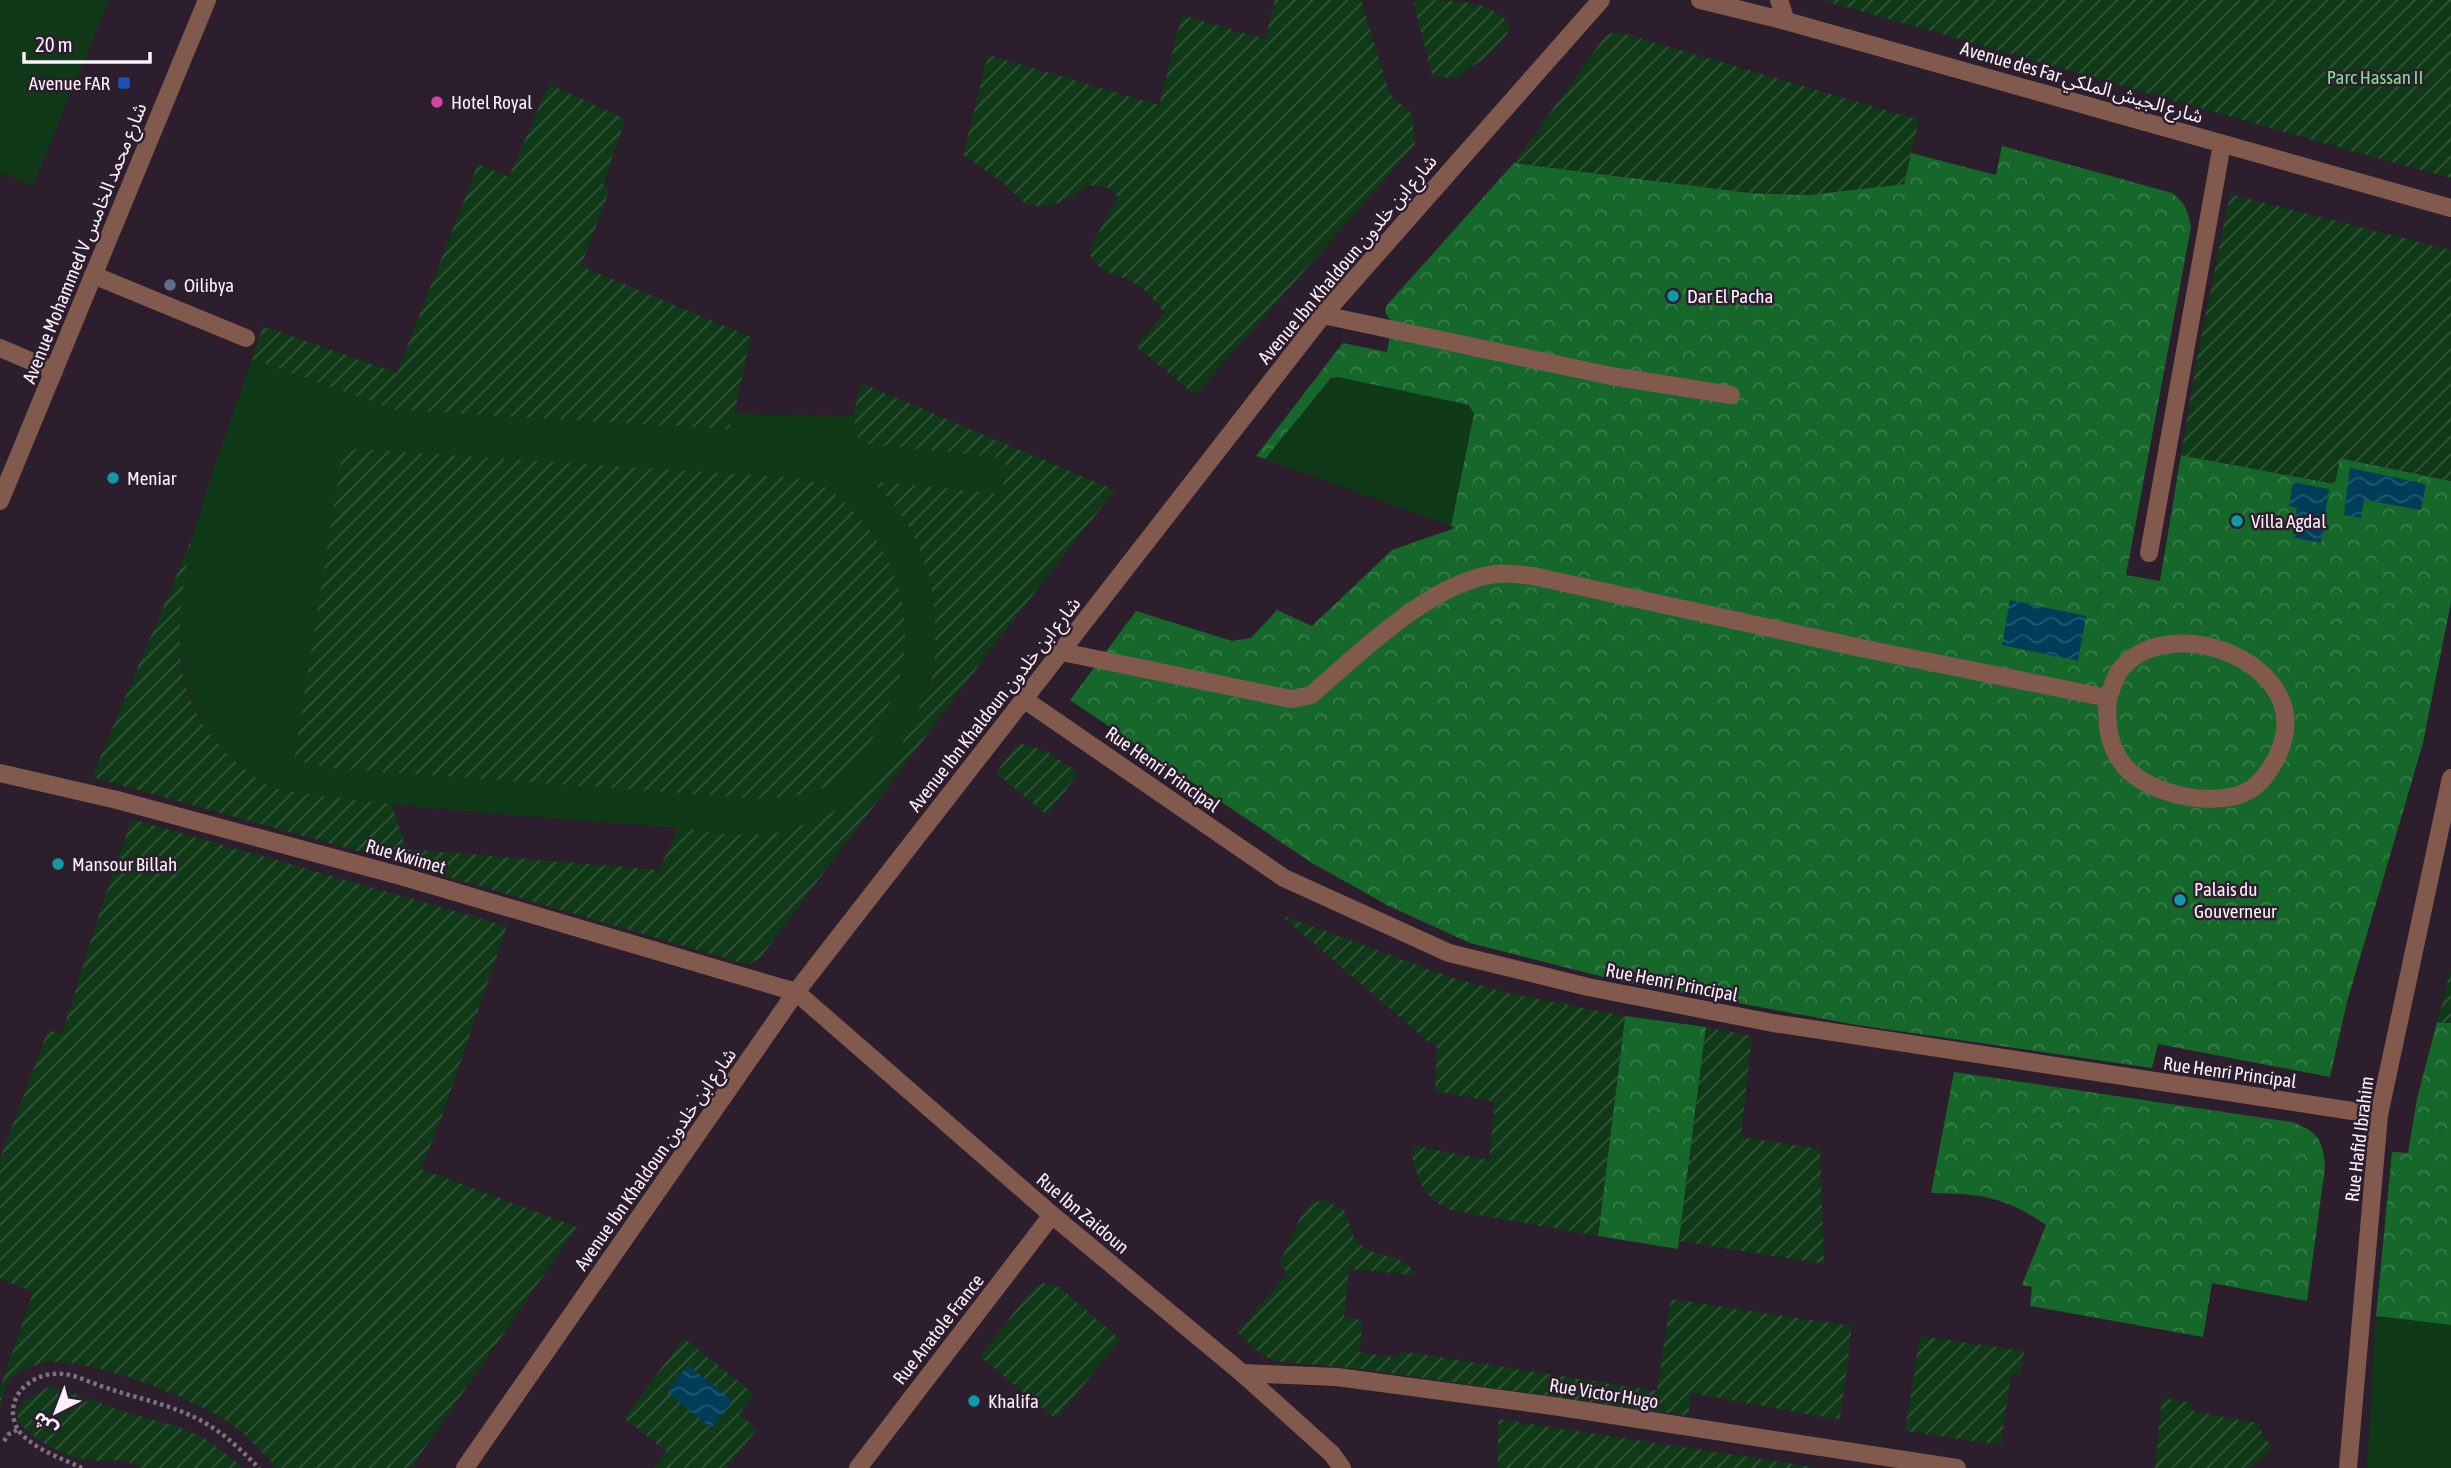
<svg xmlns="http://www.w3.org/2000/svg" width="2451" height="1468" font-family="'Asap Condensed','Noto Sans Arabic',sans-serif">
<defs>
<pattern id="forest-crowns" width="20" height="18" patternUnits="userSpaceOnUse" patternTransform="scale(1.75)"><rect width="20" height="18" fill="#16682a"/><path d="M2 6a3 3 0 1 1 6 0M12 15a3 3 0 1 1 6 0" fill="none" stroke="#397e4a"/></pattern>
<pattern id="garden-furrows" width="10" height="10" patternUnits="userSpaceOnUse" patternTransform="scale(1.75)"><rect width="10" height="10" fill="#103918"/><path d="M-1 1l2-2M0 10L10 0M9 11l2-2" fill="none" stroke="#34563a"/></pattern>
<pattern id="water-waves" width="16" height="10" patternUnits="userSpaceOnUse" patternTransform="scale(1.75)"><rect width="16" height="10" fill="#003d58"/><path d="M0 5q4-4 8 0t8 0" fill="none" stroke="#265971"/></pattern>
</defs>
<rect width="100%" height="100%" fill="#2d1e2e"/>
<g fill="#103918">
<polygon points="0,0 109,0 33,186 0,172"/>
<path d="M252,359L396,410L728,429L734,414L853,416L860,443L1006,458L1002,494L872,482C917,522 937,578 935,638C935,650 935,664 932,675C928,690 921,705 914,719C902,747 888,774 864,793C837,813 800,829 767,834C753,836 738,834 725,833C606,820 486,816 367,801C341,798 295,797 273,787C205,756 177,688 179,618C179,604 183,589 185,576C198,502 228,430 252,359Z"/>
<polygon points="1338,377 1469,405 1474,414 1451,526 1265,459 1326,383"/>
<polygon points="2376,1316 2451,1325 2451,1468 2367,1468"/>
</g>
<g fill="url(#forest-crowns)">
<path d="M2002,146L2172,193C2185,203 2188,210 2191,227L2126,575L2160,581L2181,455L2335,484L2339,458L2451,481V602L2423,743L2347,1002L2330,1077L2158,1044L2152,1068L1857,1025L1619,981L1470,943L1389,906L1312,863L1070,700L1136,611L1232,641L1251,638L1277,610L1312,626L1392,550L1455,528L1451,526L1474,414L1469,405L1338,377L1331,378L1265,459L1256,456L1343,343L1387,352L1392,323L1385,312L1387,305L1514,163L1751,193L1807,195L1904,184L1911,153L1996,175Z"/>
<polygon points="1625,1016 1706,1027 1678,1249 1598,1236"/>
<polygon points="2437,1022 2451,1023 2451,1325 2376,1316 2392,1152 2408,1153 2417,1099"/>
<path d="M1954,1072L2292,1122C2318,1132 2323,1139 2325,1167L2307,1301L2212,1283L2203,1337L2030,1306L2032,1287L2022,1285L2046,1225C2004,1196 1981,1194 1931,1193Z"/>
</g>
<g fill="url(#garden-furrows)">
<path d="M1275,0H1361L1390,94L1412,114L1415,145L1195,395L1136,346L1164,313C1156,302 1148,292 1137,285C1117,271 1109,280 1090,256L1091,246L1118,197L1109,188L1090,185L1062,202L1041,207L1025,203L1001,181L963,155L988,55L1159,105L1182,15L1265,39Z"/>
<path d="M1419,0C1448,0 1497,0 1510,27C1502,49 1473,65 1456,79L1432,75L1414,4Z"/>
<polygon points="1822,0 2451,0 2451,178 2362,154"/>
<polygon points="1611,33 1622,33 1919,120 1904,184 1807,195 1751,193 1514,163 1606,35"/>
<polygon points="549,84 625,119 603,185 610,189 581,266 751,337 734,414 729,429 396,410 252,359 263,326 397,373 478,164 509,177"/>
<polygon points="2230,194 2451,250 2451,481 2340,458 2335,484 2181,455 2197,358"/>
<path d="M861,383L1115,490L1000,637L760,958L749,964L739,962L390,860L92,777L192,538C176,617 164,697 231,757C243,768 259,782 275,788C288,792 303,793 317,795C342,798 367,801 391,804L407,849L659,870L678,828C715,832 757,841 794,828C817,820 845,808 865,792C889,772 902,746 915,718C921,704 929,689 933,674C935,662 935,648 935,637C937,576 916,521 871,481L1002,494L1006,458L859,443L853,416Z"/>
<path d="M343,448L798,478C806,481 816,482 823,486C834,492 843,501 852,510C890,548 910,599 904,654C902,677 892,699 882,719C870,745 855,770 830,784C809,796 785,797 763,799L329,768L294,760Z"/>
<polygon points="1022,744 1046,751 1079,773 1047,815 996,773 1015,747"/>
<path d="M132,819L507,926L440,1122L421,1169L577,1227L411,1468H276C261,1450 245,1433 225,1420C188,1396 85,1355 42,1363C32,1365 20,1371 12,1377C5,1383 2,1397 0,1406V1388L33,1292L0,1279V1159L48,1030L62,1034L104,899Z"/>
<path d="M1281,915L1453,978L1508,993L1625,1016L1598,1236L1451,1210C1422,1198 1419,1181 1411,1153L1412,1148L1416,1146L1489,1160L1495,1102L1435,1091L1437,1043L1427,1041Z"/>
<polygon points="2451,969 2451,1023 2437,1022"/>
<polygon points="1706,1027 1752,1036 1741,1137 1820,1149 1824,1264 1679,1241"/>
<path d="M1326,1200L1344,1210C1351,1223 1349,1235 1361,1245C1376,1258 1408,1254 1414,1275L1349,1269L1344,1317L1363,1320L1359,1352L1399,1358L1401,1351L1657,1391L1671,1299L1852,1326L1840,1420L1691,1393L1688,1416L1361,1369L1276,1361L1263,1356L1238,1333L1287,1273L1279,1264L1300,1218L1313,1202Z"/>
<polygon points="1043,1283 1059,1287 1120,1339 1056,1419 980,1357 1029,1293"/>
<polygon points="1920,1336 2024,1351 2021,1374 2011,1374 2001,1445 1905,1431"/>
<polygon points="684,1338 754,1394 739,1414 757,1429 726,1468 653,1468 667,1452 624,1418"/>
<path d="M49,1387L60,1388L124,1412L174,1425L206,1439L244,1468H141C121,1455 110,1463 88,1460C67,1457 38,1442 23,1427C20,1424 18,1417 16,1412L24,1401Z"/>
<polygon points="2162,1398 2192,1403 2191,1411 2257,1423 2272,1449 2250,1468 2155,1468"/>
<polygon points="1498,1419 1821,1468 1498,1468"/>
</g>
<g fill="url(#water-waves)">
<polygon points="2350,468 2426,484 2421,510 2364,500 2361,518 2344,515"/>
<polygon points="2293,482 2329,489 2321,543 2292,537 2297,508 2289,506"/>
<polygon points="2010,600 2086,616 2078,661 2002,645"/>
<polygon points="688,1365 733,1401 711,1428 667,1392"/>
</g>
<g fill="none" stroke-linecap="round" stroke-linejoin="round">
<g stroke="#7e707e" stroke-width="4.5" stroke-dasharray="3.5 3.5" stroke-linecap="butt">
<polyline points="4,1441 9,1434 17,1430"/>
<path d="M82,1468C61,1458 33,1449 18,1430C0,1397 34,1370 64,1374C79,1376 96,1385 110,1389C143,1400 181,1407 210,1426C228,1437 244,1453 259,1468"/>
</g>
<g stroke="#815a4d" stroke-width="18">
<polyline points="1700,0 1786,21 2451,208"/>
<polyline points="1779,0 1786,21"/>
<polyline points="93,275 246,338"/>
<polyline points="1323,315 1611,376 1731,395"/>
<polyline points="0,348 54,371"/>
<polyline points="0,501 207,0"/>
<polyline points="2149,553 2222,144"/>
<path d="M1062,652L1291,699L1311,695C1360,653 1431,582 1495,574C1507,572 1521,575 1533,576L1861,648L2108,698C2102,758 2131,786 2188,797C2205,800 2230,800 2246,792C2265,783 2280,756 2284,736C2301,658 2163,609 2118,673C2114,680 2111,691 2108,698"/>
<polyline points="1025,700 1284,878 1449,953 1588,987 1773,1023 2379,1115"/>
<polyline points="0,773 117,800 401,876 796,992 1052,1215 1242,1373 1332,1454 1342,1468"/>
<polyline points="1242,1373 1337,1377 1560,1407 1957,1468"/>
<polyline points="465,1468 796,992 1323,315 1601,0"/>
<polyline points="858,1468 1052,1215"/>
<polyline points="2348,1468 2379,1115 2451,778"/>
</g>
</g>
<rect fill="#1a4fb4" stroke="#2d1e2e" stroke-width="2.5" x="117" y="76" width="14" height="14" rx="3.5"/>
<circle fill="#d1479c" stroke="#2d1e2e" stroke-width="2.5" cx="437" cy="102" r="7"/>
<circle fill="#5c6f8a" stroke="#2d1e2e" stroke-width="2.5" cx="170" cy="285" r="7"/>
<g fill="#0f9aa8" stroke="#2d1e2e" stroke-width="2.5">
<circle cx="1673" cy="296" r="7"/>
<circle cx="113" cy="478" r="7"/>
<circle cx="2237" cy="521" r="7"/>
<circle cx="58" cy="864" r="7"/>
<circle cx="2180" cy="900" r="7"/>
<circle cx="974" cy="1401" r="7"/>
</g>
<g text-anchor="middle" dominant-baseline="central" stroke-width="5" stroke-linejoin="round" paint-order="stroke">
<g font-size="19" fill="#7ee38d" stroke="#2d1e2e">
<text x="2375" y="77">Parc Hassan II</text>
</g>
<g font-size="19" fill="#fbf0fb" stroke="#2d1e2e">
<text transform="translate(2082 82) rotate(16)">Avenue des Far شارع الجيش الملكي</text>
<text transform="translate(84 243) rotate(-68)">Avenue Mohammed V شارع محمد الخامس</text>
<text transform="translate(1347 259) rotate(-50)">Avenue Ibn Khaldoun شارع ابن خلدون</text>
<text transform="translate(994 704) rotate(-52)">Avenue Ibn Khaldoun شارع ابن خلدون</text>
<text transform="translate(1163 769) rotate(35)">Rue Henri Principal</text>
<text transform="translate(406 856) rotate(16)">Rue Kwimet</text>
<text transform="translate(1672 982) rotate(11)">Rue Henri Principal</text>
<text transform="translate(2230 1072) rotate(8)">Rue Henri Principal</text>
<text transform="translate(2359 1139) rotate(-83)">Rue Hafid Ibrahim</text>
<text transform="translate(655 1159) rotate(-55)">Avenue Ibn Khaldoun شارع ابن خلدون</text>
<text transform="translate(1083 1213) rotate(40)">Rue Ibn Zaidoun</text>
<text transform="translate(938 1329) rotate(-52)">Rue Anatole France</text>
<text transform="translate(1604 1393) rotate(9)">Rue Victor Hugo</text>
</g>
<g font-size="19" fill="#fbf0fb" stroke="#2d1e2e" text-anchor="start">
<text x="110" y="83" text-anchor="end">Avenue FAR</text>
<text x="451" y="102">Hotel Royal</text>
<text x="184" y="285">Oilibya</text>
<text x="1687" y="296">Dar El Pacha</text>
<text x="127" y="478">Meniar</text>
<text x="2251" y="521">Villa Agdal</text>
<text x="72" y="864">Mansour Billah</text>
<text x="2194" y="889">Palais du<tspan x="2194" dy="22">Gouverneur</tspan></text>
<text x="988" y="1401">Khalifa</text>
</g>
</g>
<g transform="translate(56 1412) rotate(222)" stroke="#2d1e2e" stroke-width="5" paint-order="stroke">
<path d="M0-5L12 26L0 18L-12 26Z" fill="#fbf0fb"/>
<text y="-10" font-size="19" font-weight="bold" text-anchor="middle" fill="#fbf0fb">ش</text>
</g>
<path d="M24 52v10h126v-10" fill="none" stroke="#fbf0fb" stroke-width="3.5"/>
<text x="35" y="52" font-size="21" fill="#fbf0fb" stroke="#2d1e2e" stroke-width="5" paint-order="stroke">20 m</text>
</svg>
